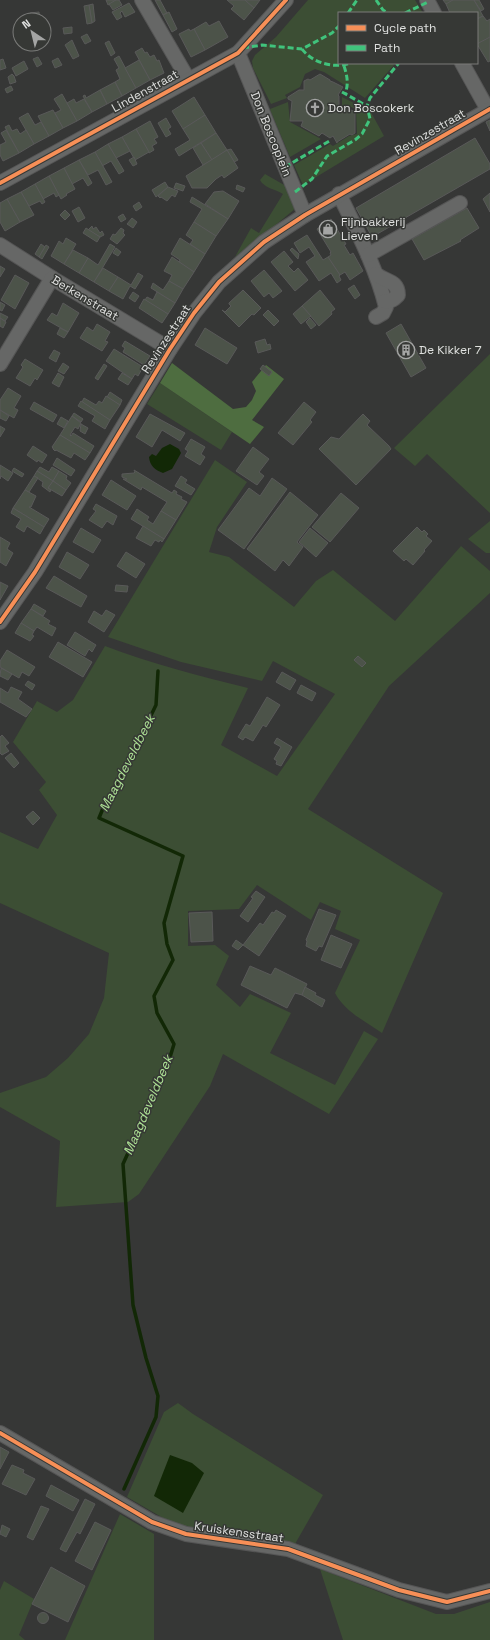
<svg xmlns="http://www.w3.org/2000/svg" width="490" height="1640" font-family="'Space Grotesk',sans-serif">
<rect width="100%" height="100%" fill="#363736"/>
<g fill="#3c4e34">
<polygon points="308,0 415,0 423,13 339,13 339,63 392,63 394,65 365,98 324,72 315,69 305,74 300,87 285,95 287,98 271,104 253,68 252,61 255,55 276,37"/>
<polygon points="260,86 270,109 288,102 290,122 321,139 290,157"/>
<polygon points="342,97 360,106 362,109 367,105 384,136 303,185 294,165 330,144 333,146 349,136 357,134 356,109 351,107 347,109 342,107"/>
<path d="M265,174L286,186L296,208L266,233L235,257L251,228L259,233L283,194C275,189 264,188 260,180Z"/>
<polygon points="490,354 490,513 427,454 415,466 394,448"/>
<polygon points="160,383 232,432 221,450 147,404"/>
<path d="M215,460L247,482L217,527L209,552L229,557L294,607L316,581L333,570L395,621L461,546L490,571V593L389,686L308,809L443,893L382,1033C365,1021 345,1012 335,993L360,940L335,929L341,911L320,902L311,920L257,885L239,909L188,911V946L215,945L229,956L216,985L240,1007L250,994L291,1013L270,1053L335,1085L364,1031L378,1039L329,1114L223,1054L210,1086L139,1194L128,1202L56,1207L60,1141L0,1107V1093L46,1077L68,1058L89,1034L104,998L109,953L0,903V832L38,849L57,815L39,790L46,782L13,742L37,701L57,712L73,700L105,646C152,664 200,676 248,688L221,745L277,776L335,694L273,661L262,681L181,662L108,637Z"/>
<polygon points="490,521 490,553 486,553 468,539"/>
<polygon points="178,1403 193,1414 323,1495 295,1544 198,1530 170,1522 127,1497 164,1412"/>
<polygon points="120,1514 154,1534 154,1640 65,1640"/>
<polygon points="320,1569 436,1614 454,1614 490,1602 490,1640 343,1640"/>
<polygon points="4,1581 34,1599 19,1635 25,1640 0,1640 0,1590"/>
</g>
<polygon fill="#4e6d40" points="172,363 233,409 246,407 252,400 256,391 252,382 266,365 284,379 252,420 264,427 250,444 160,383"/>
<g fill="#122806">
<path d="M170,444L179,449L181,453L172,469L163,473C155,470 150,466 149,457L152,454L156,456L162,448Z"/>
<polygon points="170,1455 192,1463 204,1473 183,1513 154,1496"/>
</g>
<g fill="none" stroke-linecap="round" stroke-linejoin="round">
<polyline stroke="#122806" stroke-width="3.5" points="124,1489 156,1417 158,1396 146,1358 133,1305 123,1164 167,1067 174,1044 157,1013 154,996 173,960 167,944 164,923 183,856 99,818 104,806 124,771 156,705 158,671"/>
</g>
<g fill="#4c5349" stroke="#595959">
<polygon points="106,0 116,0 108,5"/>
<polygon points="116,0 119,0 122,5 113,10 109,4"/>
<polygon points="155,0 160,0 167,13 163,15"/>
<polygon points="227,0 245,0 254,8 244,20 231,9 234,6"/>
<polygon points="245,0 260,0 254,8"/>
<polygon points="443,0 453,0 446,4"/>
<polygon points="453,0 474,0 483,16 477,19 477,13 450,13 446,4"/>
<polygon points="474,0 479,0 484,9 481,11"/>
<polygon points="129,3 135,12 125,17 122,11 120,13 122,17 117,20 112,12"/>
<polygon points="93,4 95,21 92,23 89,5"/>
<polygon points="89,5 92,23 87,24 84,6"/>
<polygon points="39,12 40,20 30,20 30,13"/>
<polygon points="169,12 177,29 172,32 163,15"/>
<polygon points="483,16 487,21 490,19 490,37 477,44 477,19"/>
<polygon points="219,21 228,37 205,50 194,29 206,22 209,26"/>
<polygon points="72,27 72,33 64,34 63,28"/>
<polygon points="189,29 190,31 194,29 205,50 191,57 179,34"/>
<polygon points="87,34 91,41 85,44 81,37"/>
<polygon points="490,37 490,61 488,62 477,44"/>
<polygon points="72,40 79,56 73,59 65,45"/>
<polygon points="109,41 115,53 111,56 105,43"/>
<polygon points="142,48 145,53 147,52 150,57 154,55 157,61 159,60 164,73 150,80 135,52"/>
<polygon points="119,56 136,88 122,96 115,82 120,79 116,70 119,68 114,59"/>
<polygon points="38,57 42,64 37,67 33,59"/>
<polygon points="58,58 62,65 55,68 52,61"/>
<polygon points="3,59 6,68 0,70 0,60"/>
<polygon points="139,60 150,80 136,88 125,68"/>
<polygon points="24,61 28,69 16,76 12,68"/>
<polygon points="12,74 14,76 16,82 10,84 8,77"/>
<polygon points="320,74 330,80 330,81 333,82 343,87 338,95 339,96 339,108 345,111 349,109 355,112 355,133 352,135 350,134 337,142 337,143 333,136 330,138 322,133 319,136 301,126 303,121 290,121 292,101 288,99 288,97 299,90 304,90 304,81 308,79 310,80"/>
<polygon points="115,82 122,96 107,104 100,90"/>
<polygon points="11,86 13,90 7,93 5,89"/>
<polygon points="100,90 107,104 92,112 83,96 85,95 86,98"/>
<polygon points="62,94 77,121 63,128 55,113 61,110 54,99"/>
<polygon points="194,97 205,115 183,129 172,111"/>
<polygon points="74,99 76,103 84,99 92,112 77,121 67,103"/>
<polygon points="53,110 63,128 49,136 38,116"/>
<polygon points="28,113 35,125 41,122 49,136 34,144 19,118"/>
<polygon points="205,115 216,133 179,156 175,149 190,140 183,129"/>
<polygon points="166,118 171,127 168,129 171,134 166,137 158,123"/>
<polygon points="490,120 490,131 486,122"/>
<polygon points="150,121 158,137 154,139 157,143 152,146 154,150 149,153 136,129"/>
<polygon points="9,125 12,131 17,129 20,134 26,130 34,144 19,153 5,127"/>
<polygon points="136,129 149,152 135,160 122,137"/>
<polygon points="6,130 19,153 3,161 0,155 0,145 6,142 1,133"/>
<polygon points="216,133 227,150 212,160 201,143"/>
<polygon points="122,137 130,151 116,158 108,144"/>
<polygon points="475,138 490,164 490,169 372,237 356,208"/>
<polygon points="201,143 212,160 203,165 193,148"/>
<polygon points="108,144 124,171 119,174 111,161 102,166 95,152"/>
<polygon points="231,149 238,160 234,162 227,150"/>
<polygon points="227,150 238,168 224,178 222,175 216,179 207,188 192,188 186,176"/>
<polygon points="95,152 112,182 106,185 98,170 88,175 79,160"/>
<polygon points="134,157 137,164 133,166 129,160"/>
<polygon points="79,160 92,183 88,186 83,178 72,184 64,168"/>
<polygon points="64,168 75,189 66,194 67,195 61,199 49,176"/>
<polygon points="49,176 59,195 56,197 54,193 43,199 35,184"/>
<polygon points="165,182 168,187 156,197 152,190"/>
<polygon points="176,183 185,186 183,191 174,188"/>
<polygon points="35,184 45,202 42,204 40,201 29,206 21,192"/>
<polygon points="237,185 245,188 243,192 236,189"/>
<polygon points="168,187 178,191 175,197 172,195 167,201 161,197 160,198 158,196"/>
<polygon points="223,191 239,201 228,219 205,204 214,192"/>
<polygon points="21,192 34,215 20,222 7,199"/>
<polygon points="490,193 490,212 483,199"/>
<polygon points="192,197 228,219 216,236 194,222 202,209 190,202"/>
<polygon points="7,199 20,222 5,231 0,222 0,203"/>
<polygon points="139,202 142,207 136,211 133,206"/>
<polygon points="79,207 85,218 78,222 72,211"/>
<polygon points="467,208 479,228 460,240 461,241 424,260 412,239"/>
<polygon points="65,210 70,215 65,220 60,215"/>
<polygon points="123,214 126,219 121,222 118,217"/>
<polygon points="132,218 137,222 133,228 127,224"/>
<polygon points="331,219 346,244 344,245 350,255 353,253 363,271 350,280 345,272 340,275 328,257 331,255 330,253 331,252 317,229"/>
<polygon points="194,222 216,236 205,254 190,244 193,240 186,235"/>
<polygon points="92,226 93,229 96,227 100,233 102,231 104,235 100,237 88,230"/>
<polygon points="86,228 100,237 97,242 83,233"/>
<polygon points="121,228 124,230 123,233 125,235 117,244 110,239 113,234 115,235"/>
<polygon points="307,235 323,260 328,257 340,275 339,276 341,280 337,283 331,273 319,281 306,262 315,256 309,247 300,253 294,243"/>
<polygon points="66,238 76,244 64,264 51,256 59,241 63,244"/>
<polygon points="180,238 205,254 194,272 179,262 180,260 171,254"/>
<polygon points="41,244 45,247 39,257 35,254"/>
<polygon points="110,244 115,247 94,282 79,273 88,258 98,265"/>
<polygon points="46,245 49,247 42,259 39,257"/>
<polygon points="116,248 121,252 118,256 113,253"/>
<polygon points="292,248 299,254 298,259 290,250"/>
<polygon points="73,250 88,258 79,273 64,264"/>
<polygon points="284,251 293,262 288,266 294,272 298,268 308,280 295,291 271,262"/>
<polygon points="172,257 194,272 183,289 169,281 172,275 164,271"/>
<polygon points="0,266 5,269 0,277"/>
<polygon points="103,268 118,277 109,291 94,282"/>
<polygon points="264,270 282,291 273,298 269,293 264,297 251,281"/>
<polygon points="138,273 143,276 135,289 130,286 123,299 109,291 118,277 131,285"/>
<polygon points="15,275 29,283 15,309 1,300"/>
<polygon points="169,281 183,289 175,303 151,288 153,283 163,290"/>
<polygon points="354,285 360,295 355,299 348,289"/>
<polygon points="243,290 261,308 254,315 252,314 239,327 222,310 225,312 231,306 229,304 229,303"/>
<polygon points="320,290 335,309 331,312 332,314 319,326 302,306"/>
<polygon points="133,292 139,296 135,302 129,298"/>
<polygon points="157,292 175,303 168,314 145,300 147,297 153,300"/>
<polygon points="144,299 168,314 162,323 139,308"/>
<polygon points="0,302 5,305 2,311 0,310"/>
<polygon points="63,303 79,313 68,332 47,320 52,313 57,316"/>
<polygon points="302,306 311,316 301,324 293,314"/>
<polygon points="268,310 279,321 274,326 263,315"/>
<polygon points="0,313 8,317 5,321 0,318"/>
<polygon points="0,318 6,322 3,328 0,326"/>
<polygon points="310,318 316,325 311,329 306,322"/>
<polygon points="97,324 110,332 105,341 108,342 102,351 80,338 87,327 93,331"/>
<polygon points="401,324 426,368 411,377 386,333"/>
<polygon points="60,328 68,332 64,338 57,334"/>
<polygon points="205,328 237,348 227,364 195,345"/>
<polygon points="265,339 267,345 270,344 271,349 258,353 255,342"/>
<polygon points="125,341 150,356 144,365 123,352 125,348 122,346"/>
<polygon points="114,349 143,367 138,376 135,374 132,379 106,361"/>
<polygon points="54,350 60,353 56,362 49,358"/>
<polygon points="25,359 43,370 37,380 35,378 30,386 16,378 23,367 21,365"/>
<polygon points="63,363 69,367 64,374 58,371"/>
<polygon points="104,364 107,366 98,380 95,378"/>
<polygon points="263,365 272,372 269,376 260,369"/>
<polygon points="58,373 64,377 59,387 52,383"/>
<polygon points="122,373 132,379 128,385 118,379"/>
<polygon points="8,388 21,396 14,408 18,410 14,418 0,410 0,400"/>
<polygon points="110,392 122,400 120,405 107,397"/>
<polygon points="106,396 120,405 110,420 82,402 84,398 96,405 99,401 102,403"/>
<polygon points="81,401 110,420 105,429 92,421 95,416 78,406"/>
<polygon points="34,402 57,415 53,422 30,409"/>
<polygon points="304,402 316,412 310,420 312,422 293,445 278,433"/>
<polygon points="0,410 9,416 6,421 0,418"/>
<polygon points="74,413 83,419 81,422 72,416"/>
<polygon points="150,414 185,433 180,441 162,430 152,447 136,437"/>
<polygon points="363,414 370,421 367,425 389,446 391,449 356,485 319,449 331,437 339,439"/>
<polygon points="72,416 81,423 78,429 75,427 70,435 71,436 73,433 94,446 90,453 60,435"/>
<polygon points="61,417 68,421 64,428 57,424"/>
<polygon points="81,424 88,428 85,434 80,431"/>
<polygon points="0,426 5,429 0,437"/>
<polygon points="60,435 90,453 85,460 74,453 71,458 56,450 55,451 53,449 53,448 52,447"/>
<polygon points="191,439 205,447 201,454 205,457 200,465 185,456 188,451 185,449"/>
<polygon points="33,446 47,455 42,463 38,460 37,462 27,455"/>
<polygon points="253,447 269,459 259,472 264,476 257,485 236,471"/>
<polygon points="57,458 75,470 71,476 53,465"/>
<polygon points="0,465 13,473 8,481 1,476 0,479"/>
<polygon points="40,467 49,472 52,467 59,471 53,481 37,471"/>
<polygon points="14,468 24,474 22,477 12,471"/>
<polygon points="134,470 172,493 174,490 177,492 176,494 182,497 181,499 187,502 176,520 161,511 167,502 142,487 141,490 123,479 127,479 122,477 122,474 134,473 135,472"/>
<polygon points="37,471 53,481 48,488 51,490 50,492 42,486 43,482 34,476"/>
<polygon points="59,471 67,476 66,479 71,483 66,490 53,481"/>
<polygon points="34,476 38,478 29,492 25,490"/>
<polygon points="181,476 187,480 185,483 195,489 191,495 175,486"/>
<polygon points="272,478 287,489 244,549 218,530 249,488 260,496"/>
<polygon points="111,480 136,496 127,510 102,495"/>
<polygon points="53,481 66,490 62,496 48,488"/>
<polygon points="25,490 36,496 31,507 29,507 49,519 44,527 13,508"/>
<polygon points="290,492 318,515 297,542 303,547 289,566 283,560 275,571 247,549"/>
<polygon points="341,493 359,508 330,542 312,527"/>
<polygon points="96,504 117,516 113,525 107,521 102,528 89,520 96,511 93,509"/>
<polygon points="13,508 44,527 40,534 27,526 24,532 16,527 21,519 11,513"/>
<polygon points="137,509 149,517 147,520 153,524 161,511 176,520 164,539 131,519"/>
<polygon points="143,526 164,539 162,542 160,540 159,542 155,540 151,546 136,538"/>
<polygon points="417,527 422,532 424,530 428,534 426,536 432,541 424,550 425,551 413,565 406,559 404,561 393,551"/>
<polygon points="81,528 101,540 93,553 73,542"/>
<polygon points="310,528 328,543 316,557 299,542"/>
<polygon points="0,537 10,543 7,549 13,553 6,566 0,562"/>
<polygon points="67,552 89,565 80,579 59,567"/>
<polygon points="126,552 145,564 136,578 117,566"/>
<polygon points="54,576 87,596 81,607 46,588"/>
<polygon points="0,582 8,586 0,600"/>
<polygon points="116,585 128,586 127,592 115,591"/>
<polygon points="34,604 46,611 43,616 31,609"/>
<polygon points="31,609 50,621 48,624 56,628 52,636 37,627 34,631 21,623"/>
<polygon points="106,610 115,615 104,632 88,622 94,611 102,616"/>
<polygon points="21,623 34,631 32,635 34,636 30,641 15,633"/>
<polygon points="75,632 96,645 92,652 89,649 85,656 67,645"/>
<polygon points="58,642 92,662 83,677 49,657"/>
<polygon points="7,650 35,667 29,676 22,672 19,678 0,667 0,661"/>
<polygon points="358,656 366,663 362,667 354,660"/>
<polygon points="1,668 12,674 8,680 0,676"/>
<polygon points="282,672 296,680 290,690 276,682"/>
<polygon points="28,681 35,685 32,690 25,685"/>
<polygon points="301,685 316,693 312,701 297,693"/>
<polygon points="11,687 22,692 18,699 32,709 26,717 0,702 0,688 8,693"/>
<polygon points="267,697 280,705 266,727 263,725 253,741 245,737 243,740 238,737 246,724 250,726"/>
<polygon points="2,735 9,743 5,746 9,751 2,755 0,753 0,737"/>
<polygon points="277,738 292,747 281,766 276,764 277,761 274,759 281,747 274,743"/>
<polygon points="11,753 19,763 14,768 5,758"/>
<polygon points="33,811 40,818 33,825 26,817"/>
<polygon points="256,891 265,897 248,922 240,916 253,898 251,897"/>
<polygon points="319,909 336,915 322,947 319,946 316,951 306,946 307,941 306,940"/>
<polygon points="276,910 286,916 259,956 243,945 260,923 263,925 272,912 274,913"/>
<polygon points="212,912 213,941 191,942 189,913"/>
<polygon points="331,935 352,944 341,968 321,960"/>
<polygon points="236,940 243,945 238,950 232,946"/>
<polygon points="250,966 271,975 275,968 307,984 302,995 295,993 287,1008 241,985"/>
<polygon points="305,987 316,993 315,995 325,1000 322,1007 302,995"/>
<polygon points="0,1447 9,1452 0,1469"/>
<polygon points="12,1465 24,1470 23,1473 35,1479 26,1495 2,1484"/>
<polygon points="51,1485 79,1500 73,1511 46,1496"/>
<polygon points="85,1499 95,1504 80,1534 77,1532 66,1552 60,1549"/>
<polygon points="41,1506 49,1509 33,1540 27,1537"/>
<polygon points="95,1522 111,1530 92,1570 75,1561"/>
<polygon points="2,1525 10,1529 6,1537 0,1534"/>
<polygon points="51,1567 85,1586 68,1622 32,1604"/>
<circle cx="43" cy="1618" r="5.5"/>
</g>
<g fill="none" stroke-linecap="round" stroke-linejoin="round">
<defs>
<g id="minor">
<polyline points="142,0 188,79"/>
<polyline points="427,0 434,13"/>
<polyline points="238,53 305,215"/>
<polyline points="462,63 488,110"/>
<polyline points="0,183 238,53 286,0"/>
<path d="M339,194C357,231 376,267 386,307L383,313L376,317"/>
<polyline points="0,245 52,278 170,349"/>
<polyline points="368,255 460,203"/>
<path d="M376,274C385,282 398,280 398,295C394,299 391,302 385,301"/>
<polyline points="0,364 52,278"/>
<polyline points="0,622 35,572 170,349 194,313 219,282 264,242 305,215 490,109"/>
<polyline points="0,1433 152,1522 186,1534 288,1549 399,1590 447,1602 490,1591"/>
</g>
</defs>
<use href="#minor" stroke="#555" stroke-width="16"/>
<use href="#minor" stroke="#666766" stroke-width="14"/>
<g stroke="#40c37c" stroke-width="3" stroke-dasharray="6 3" stroke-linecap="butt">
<polyline points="376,0 383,10 388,13"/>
<polyline points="348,13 357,0"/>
<polyline points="405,13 428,2"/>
<polyline points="243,48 262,45 302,49 332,33 339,26"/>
<path d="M302,49C312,63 335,69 350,63"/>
<path d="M344,66C347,75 349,84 345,94"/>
<polyline points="342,92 367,106"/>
<polyline points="285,167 331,140"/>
<polyline points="295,192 312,179 327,156 355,140 362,134 370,119 367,106 370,98 398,64 397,63"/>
</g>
<defs>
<g id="cycleway">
<polyline points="0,183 238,53 286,0"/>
<polyline points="0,622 35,572 170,349 194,313 219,282 264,242 305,215 490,109"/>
<polyline points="0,1433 152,1522 186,1534 288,1549 399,1590 447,1602 490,1591"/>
</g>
</defs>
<use href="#cycleway" stroke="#363835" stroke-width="6"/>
<use href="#cycleway" stroke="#f78f57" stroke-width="4"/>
</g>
<defs>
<symbol id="church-ring" viewBox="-11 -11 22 22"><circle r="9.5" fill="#363835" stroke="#a4a5a4" stroke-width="1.5"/><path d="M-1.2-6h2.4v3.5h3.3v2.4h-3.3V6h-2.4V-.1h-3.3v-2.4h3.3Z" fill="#a4a5a4"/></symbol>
<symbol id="shop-ring" viewBox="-11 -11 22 22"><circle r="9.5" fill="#363835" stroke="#a4a5a4" stroke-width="1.5"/><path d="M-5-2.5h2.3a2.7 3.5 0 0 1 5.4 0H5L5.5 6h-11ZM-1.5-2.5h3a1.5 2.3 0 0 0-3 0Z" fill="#a4a5a4"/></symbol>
<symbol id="building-ring" viewBox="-11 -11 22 22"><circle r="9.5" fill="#363835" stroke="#a4a5a4" stroke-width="1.5"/><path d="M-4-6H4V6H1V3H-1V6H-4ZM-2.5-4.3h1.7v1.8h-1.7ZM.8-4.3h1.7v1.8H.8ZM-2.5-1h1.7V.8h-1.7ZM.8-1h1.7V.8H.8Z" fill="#a4a5a4"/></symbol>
</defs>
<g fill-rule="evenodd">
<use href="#church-ring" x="305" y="98" width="20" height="20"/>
<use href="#shop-ring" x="318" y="219" width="20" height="20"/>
<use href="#building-ring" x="396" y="340" width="20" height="20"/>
</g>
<g text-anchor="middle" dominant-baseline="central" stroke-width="3" stroke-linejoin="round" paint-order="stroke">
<g font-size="12" fill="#dfe0df" stroke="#363835">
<text transform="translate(145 91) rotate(-29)">Lindenstraat</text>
<text transform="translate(430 132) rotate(-30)">Revinzestraat</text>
<text transform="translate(271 134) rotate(68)">Don Boscoplein</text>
<text transform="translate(85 298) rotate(31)">Berkenstraat</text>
<text transform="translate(166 339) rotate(-57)">Revinzestraat</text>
<text transform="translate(239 1532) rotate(8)">Kruiskensstraat</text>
</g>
<g font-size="12" fill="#dfe0df" stroke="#363835" text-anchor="start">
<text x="328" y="108">Don Boscokerk</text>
<text x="341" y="222">Fijnbakkerij<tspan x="341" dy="14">Lieven</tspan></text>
<text x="419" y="350">De Kikker 7</text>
</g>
<g font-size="13" font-style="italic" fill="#afe596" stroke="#363835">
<text transform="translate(127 763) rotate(-63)">Maagdeveldbeek</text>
<text transform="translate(148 1105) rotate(-67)">Maagdeveldbeek</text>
</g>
</g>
<rect x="338" y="12" width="140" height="52" fill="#363835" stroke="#7a7b79"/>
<rect x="346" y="25" width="20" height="6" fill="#f78f57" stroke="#7a7b79"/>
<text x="374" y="32" font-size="12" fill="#dfe0df">Cycle path</text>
<rect x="346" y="45" width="20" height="6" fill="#40c37c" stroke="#7a7b79"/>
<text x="374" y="52" font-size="12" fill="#dfe0df">Path</text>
<g transform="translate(32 32) rotate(325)"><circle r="19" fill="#363835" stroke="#7a7b79"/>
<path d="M0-3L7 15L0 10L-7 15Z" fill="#a4a5a4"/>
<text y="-6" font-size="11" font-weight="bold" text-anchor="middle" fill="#dfe0df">N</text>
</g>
</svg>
